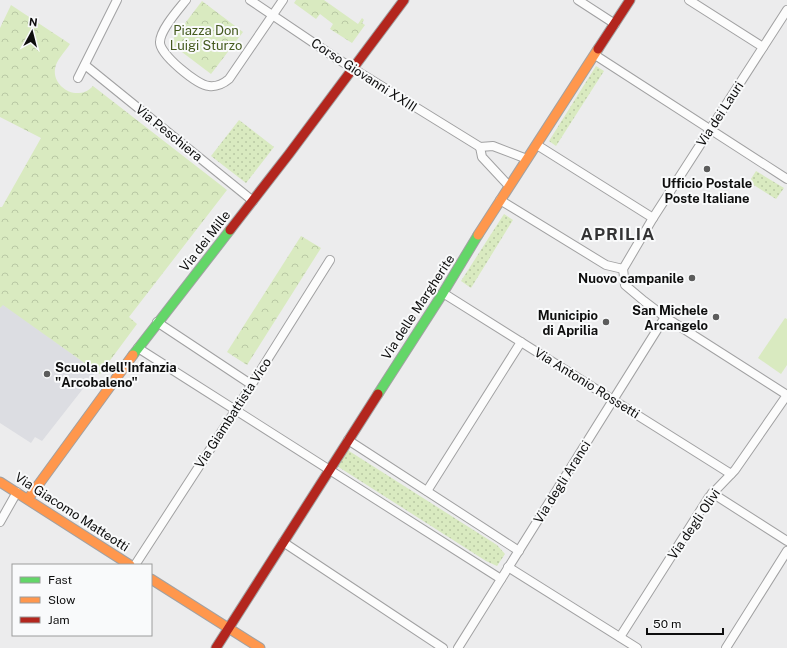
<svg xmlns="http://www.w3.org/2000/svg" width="787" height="648" font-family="'Public Sans',sans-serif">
<defs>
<pattern id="grass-dots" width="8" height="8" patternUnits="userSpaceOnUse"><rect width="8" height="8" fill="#d9eac0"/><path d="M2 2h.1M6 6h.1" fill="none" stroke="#b9c8a4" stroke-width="1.8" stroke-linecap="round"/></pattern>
<pattern id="forest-crowns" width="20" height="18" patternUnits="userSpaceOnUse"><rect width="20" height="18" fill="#d9eac0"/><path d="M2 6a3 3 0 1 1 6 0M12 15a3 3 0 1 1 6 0" fill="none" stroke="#b9c8a4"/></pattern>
</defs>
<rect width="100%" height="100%" fill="#ececed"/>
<polygon fill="#dcdde2" points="3,304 100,374 94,373 93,381 89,381 42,441 35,437 31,443 0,423 0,308"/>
<g fill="url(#grass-dots)">
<polygon points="596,66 604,71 556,146 549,141"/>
<polygon points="239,120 274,147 246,183 211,156"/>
<polygon points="756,171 784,188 776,199 749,182"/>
<polygon points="504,214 513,220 471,288 461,281"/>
<polygon points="346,449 497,545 505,554 497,566 486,561 337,466"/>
</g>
<g fill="url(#forest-crowns)">
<polygon points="296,0 324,0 358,24 362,18 364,20 362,23 365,25 352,43 330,29 333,24 320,14 316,19 294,3"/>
<polygon points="202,1 243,32 211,74 170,43"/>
<path d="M11,5L70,44C65,52 56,60 55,69C53,82 66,94 79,93C85,93 89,90 93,86L227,190L129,317L137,324L100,374L3,305L0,308V207H2L41,138L0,117V28Z"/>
<polygon points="301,236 321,248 247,365 227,352"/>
</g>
<polygon fill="#d9eac0" points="785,318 787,319 787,365 781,374 758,358"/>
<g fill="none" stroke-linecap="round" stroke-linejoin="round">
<defs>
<g id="street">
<path d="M186,0C178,10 160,30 160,42C159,54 197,85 209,86C217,87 223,84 229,79L283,0"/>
<polyline points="250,0 336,58 480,147"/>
<polyline points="578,0 615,24"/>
<polyline points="689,0 763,47"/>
<polyline points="787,10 653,218 623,269 625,285 644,301 665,317 787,395"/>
<polyline points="595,55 787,179"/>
<polyline points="85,65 253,201"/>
<polyline points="78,78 117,0"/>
<polyline points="537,145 653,218"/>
<polyline points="480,147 493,146 527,159"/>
<polyline points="480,147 482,157 509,186"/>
<polyline points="500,200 606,265 623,269"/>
<polyline points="443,293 731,474"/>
<polyline points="157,322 252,385"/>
<polyline points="138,348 501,579"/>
<polyline points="348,440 519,551"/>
<polyline points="427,491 521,342"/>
<polyline points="712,493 787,541"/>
<polyline points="0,522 17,492"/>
<polyline points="283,542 443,648"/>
<polyline points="135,565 235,411 330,260"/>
<polyline points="508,567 637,648"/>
<polyline points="620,637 709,497 735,470 787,395"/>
<polyline points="458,648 665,317"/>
<polyline points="726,648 787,551"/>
</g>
<g id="fast">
<polyline points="133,355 230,230"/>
<polyline points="378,394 443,293 478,235"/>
</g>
<g id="slow">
<polyline points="478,235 598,49"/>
<polyline points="0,482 130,565"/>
<polyline points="28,499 133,355"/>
<polyline points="151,579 260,648"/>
</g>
<g id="jam">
<polyline points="598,49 630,0"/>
<polyline points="230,230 289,154 404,0"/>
<polyline points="216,648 378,394"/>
</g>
</defs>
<use href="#street" stroke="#a1a1a2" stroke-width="10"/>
<use href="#fast" stroke="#a1a1a2" stroke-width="11"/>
<use href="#slow" stroke="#a1a1a2" stroke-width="11"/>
<use href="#jam" stroke="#a1a1a2" stroke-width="11"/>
<use href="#street" stroke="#fcfcfc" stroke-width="8"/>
<use href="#fast" stroke="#63d668" stroke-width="9"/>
<use href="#slow" stroke="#ff974d" stroke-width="9"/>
<use href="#jam" stroke="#b3261e" stroke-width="9"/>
</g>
<g fill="#5c5c5c" stroke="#f9fafb" stroke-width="1.5">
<circle cx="707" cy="169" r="4"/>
<circle cx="692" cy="278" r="4"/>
<circle cx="716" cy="317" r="4"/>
<circle cx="606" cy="322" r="4"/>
<circle cx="47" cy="374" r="4"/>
</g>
<g text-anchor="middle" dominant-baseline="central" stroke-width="4" stroke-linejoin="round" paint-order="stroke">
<g font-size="13" fill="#455a1f" stroke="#f9fafb">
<text x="206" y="30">Piazza Don<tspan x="206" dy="15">Luigi Sturzo</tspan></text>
</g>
<g font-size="13" fill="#0e0e0e" stroke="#f9fafb">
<text transform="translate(364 75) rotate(33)">Corso Giovanni XXIII</text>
<text transform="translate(720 114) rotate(-57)">Via dei Lauri</text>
<text transform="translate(169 133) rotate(39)">Via Peschiera</text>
<text transform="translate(205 241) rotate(-52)">Via dei Mille</text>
<text transform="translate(418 307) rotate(-57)">Via delle Margherite</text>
<text transform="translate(587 383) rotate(32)">Via Antonio Rossetti</text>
<text transform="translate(233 413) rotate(-57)">Via Giambattista Vico</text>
<text transform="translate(562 482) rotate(-58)">Via degli Aranci</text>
<text transform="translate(72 512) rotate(33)">Via Giacomo Matteotti</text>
<text transform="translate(694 524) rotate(-56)">Via degli Olivi</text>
</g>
<g font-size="13" font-weight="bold" fill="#0e0e0e" stroke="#f9fafb" text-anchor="end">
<text x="707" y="183" text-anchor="middle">Ufficio Postale<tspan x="707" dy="15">Poste Italiane</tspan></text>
<text x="684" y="278">Nuovo campanile</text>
<text x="708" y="310">San Michele<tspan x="708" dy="15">Arcangelo</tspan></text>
<text x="598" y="315">Municipio<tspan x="598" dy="15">di Aprilia</tspan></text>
<text x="55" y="367" text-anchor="start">Scuola dell'Infanzia<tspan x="55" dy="15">"Arcobaleno"</tspan></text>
</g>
<g font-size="17" font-weight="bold" letter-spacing="1" fill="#333334" stroke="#f9fafb">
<text x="618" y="234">APRILIA</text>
</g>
</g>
<rect x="12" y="564" width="140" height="72" fill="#f9fafb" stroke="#9b9c9c"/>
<rect x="20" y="577" width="20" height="6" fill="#63d668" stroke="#9b9c9c"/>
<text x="48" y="584" font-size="12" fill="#0e0e0e">Fast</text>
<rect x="20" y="597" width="20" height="6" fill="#ff974d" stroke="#9b9c9c"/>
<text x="48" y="604" font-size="12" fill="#0e0e0e">Slow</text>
<rect x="20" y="617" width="20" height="6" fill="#b3261e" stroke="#9b9c9c"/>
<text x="48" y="624" font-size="12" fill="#0e0e0e">Jam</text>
<g transform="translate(32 32) rotate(7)" stroke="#f9fafb" stroke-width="3" paint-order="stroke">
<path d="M0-3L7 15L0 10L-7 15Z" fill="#0e0e0e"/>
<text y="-6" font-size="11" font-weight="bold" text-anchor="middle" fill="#0e0e0e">N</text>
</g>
<path d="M647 628v6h76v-6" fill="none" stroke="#0e0e0e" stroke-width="2"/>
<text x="653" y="628" font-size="12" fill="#0e0e0e" stroke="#f9fafb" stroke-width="3" paint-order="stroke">50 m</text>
</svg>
